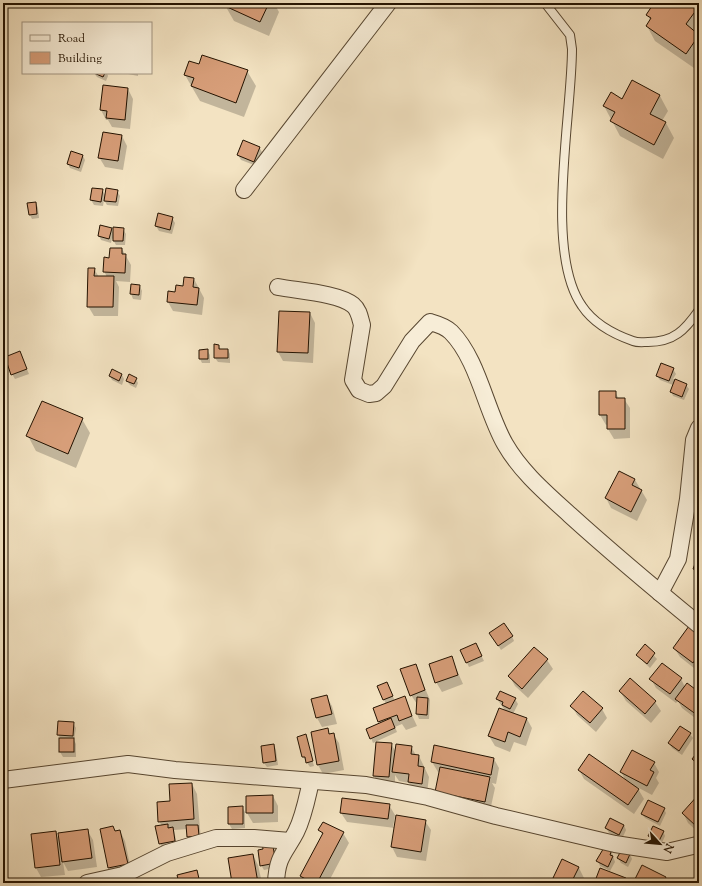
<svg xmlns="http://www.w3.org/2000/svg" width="702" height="886" font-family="'Sorts Mill Goudy',serif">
<rect width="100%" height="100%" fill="#f3e3c2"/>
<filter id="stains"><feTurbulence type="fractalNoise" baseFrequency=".005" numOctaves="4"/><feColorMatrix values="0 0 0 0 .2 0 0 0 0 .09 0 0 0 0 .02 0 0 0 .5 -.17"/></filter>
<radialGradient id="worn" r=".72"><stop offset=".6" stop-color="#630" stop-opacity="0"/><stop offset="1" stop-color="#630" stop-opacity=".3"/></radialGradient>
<g fill="#0003">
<polygon points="217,3 274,3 279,12 269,36 234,21 226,7"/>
<polygon points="663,3 686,3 696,10 699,15 699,61 694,68 655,41 647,26 651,21 647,15 659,8"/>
<polygon points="200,66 247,71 256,86 244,117 200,101 185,75"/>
<polygon points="94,73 107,73 108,76 106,81 97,77"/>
<polygon points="123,73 138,73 138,76"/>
<polygon points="633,82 660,96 668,111 662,121 666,123 674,138 663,159 620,136 604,106 623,100"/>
<polygon points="103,86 128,89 133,99 130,129 112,127 108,120 106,120 101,110"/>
<polygon points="122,136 127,146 123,170 105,167 99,157"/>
<polygon points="259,147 262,152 257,166 241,160 238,155"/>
<polygon points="83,156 85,160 81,172 70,168 68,164"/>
<polygon points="93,189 102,190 106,196 117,191 120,196 118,206 107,205 104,200 103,206 94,205 91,200"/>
<polygon points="36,203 38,208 39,218 32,219 30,215"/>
<polygon points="172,218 175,223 172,234 159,231 156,226"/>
<polygon points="111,229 114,234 123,229 126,234 125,245 116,245 112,238 111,243 101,240 99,236"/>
<polygon points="122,249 131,265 130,282 116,281 119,287 118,316 94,316 88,306 94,269 99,277 107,277 104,271 110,259"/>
<polygon points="194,279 204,298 202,315 173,311 168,302 176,293"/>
<polygon points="140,286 142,291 141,300 133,299 131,294"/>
<polygon points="310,313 315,323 313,363 283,361 278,352"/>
<polygon points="219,346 221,350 228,350 230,354 230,363 218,362 215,358"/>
<polygon points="207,350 210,355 210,363 202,363 200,359"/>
<polygon points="20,352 29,374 15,379 12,374"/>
<polygon points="673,369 676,374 673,379 686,385 689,389 684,400 673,396 671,391 673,385 660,380 657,376"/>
<polygon points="112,371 122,375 124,379 122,385 112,380 110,376"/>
<polygon points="136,379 138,383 136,388 130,385 127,381"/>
<polygon points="615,392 619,399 624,399 630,408 630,438 614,439 608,429 608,424 606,425 600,415"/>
<polygon points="82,419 90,433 76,468 36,451 28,436"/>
<polygon points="635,480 647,500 637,521 611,508 606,498"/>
<polygon points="699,556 699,574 694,569"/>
<polygon points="699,635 699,672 680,657 674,648"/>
<polygon points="512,636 514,641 501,650 493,637"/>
<polygon points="645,646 657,659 650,668 637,655"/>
<polygon points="534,648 547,660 553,669 528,698 515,686 510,677"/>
<polygon points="478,649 484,661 469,667 461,651"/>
<polygon points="451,657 463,684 442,692 436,682"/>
<polygon points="415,665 430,700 429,719 419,719 417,714 417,704 411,695"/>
<polygon points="651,679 681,679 685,687 699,693 699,721 682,708 678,701 676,703 656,688"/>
<polygon points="630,680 655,702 661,711 651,723 626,701 620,691"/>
<polygon points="389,688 395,701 404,698 417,726 406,730 402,724 395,727 397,732 373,743 371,738 380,724 379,721 386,704 384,700"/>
<polygon points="326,696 332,706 337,724 322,727 317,718 312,700"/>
<polygon points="497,699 515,699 518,704 513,714 527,719 532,728 526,746 514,742 510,752 495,746 489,736 506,712"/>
<polygon points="572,706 602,709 607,718 596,732 577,715"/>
<polygon points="73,723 76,728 74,740 76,744 76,757 63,757 60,752 61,739 58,735"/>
<polygon points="327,730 330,734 333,734 339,743 344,770 323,774 318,765"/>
<polygon points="690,734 693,738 682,755 672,748 669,743"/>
<polygon points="306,736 314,766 310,767 303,757 298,738"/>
<polygon points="391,744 396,752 411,747 416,755 419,756 429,777 427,793 414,791 409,783 399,781 395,775 395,787 380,786 374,776"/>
<polygon points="274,745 276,750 278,765 267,767 264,763"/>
<polygon points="494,759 499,768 496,784 492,783 495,788 490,811 442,802 440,772 438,772 432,762"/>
<polygon points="654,763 659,772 656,778 659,783 652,795 637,787 644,799 634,814 584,779 579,770 626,781 621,772"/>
<polygon points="192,784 197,794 201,840 190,841 188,836 188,829 174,830 177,845 162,848 160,843 162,826 159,821 171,802"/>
<polygon points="273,796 278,806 278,822 253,823 247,813"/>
<polygon points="699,796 699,833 688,823 683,813"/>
<polygon points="389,805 395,815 393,827 425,821 431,830 426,861 397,857 392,847 395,828 347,822 341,813"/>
<polygon points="242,807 245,812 245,828 232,829 229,824 229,808"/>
<polygon points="664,809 666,813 660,826 645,818 642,814"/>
<polygon points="324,823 343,833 349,843 328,883 305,883 301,876 323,836 320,830"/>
<polygon points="624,825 626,830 622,839 609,833 606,828"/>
<polygon points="113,827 116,832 120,831 125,841 132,874 115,878 109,868 101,830"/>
<polygon points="87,830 93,840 97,867 68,871 63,862 65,875 41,877 36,868 55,832 60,841"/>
<polygon points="663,831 665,836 661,845 652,840 649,836"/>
<polygon points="274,846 278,867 264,870 261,865"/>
<polygon points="611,850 615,862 610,871 600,866 598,861"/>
<polygon points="630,854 632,859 628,867 621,863 618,858"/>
<polygon points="253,855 258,865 262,883 233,883"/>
<polygon points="579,868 584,878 581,883 558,883 555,878"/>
<polygon points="666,877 669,883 634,883"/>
<polygon points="625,879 628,883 597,883 596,881"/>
</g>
<g fill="#d79e79" stroke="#231200">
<polygon points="226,3 269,3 260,22 225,6"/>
<polygon points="654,3 659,7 662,3 688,3 697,9 686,24 699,35 686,54 646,26 651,18 646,15"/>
<polygon points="202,55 248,70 236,103 191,86 194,78 184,75 189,61 199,64"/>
<polygon points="94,73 105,73 103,77"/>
<polygon points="632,80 660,95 650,114 666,122 654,145 610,121 615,112 603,106 611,92 622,99"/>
<polygon points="103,85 128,88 125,120 106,118 107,111 100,110"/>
<polygon points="103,132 122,135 118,161 98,158"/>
<polygon points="243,140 260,147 254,162 237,155"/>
<polygon points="71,151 83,155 79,168 67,164"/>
<polygon points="92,188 103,189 101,202 90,200"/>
<polygon points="106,188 118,190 116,202 104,201"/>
<polygon points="36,202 37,214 29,215 27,203"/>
<polygon points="158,213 173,217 170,230 155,226"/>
<polygon points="100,225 112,228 109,239 98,236"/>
<polygon points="113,227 124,228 123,241 113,241"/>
<polygon points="110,248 122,248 122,254 126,254 125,273 103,272 104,257 109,258"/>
<polygon points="88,268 95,268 94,276 114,276 113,307 87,307"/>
<polygon points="184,277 194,278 193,287 199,288 197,305 167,302 168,291 175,292 176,285 183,286"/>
<polygon points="131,284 140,285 139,295 130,294"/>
<polygon points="279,311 310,312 308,353 277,352"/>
<polygon points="214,344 219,345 219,349 228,349 228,358 214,358"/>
<polygon points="208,349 208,359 199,359 199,350"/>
<polygon points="20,351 27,369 11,375 5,357"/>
<polygon points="661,363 674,368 669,381 656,376"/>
<polygon points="112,369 122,374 119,381 109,376"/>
<polygon points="129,374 137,378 134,384 126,381"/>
<polygon points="675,379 687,384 682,397 670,392"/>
<polygon points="599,391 616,391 616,398 625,398 625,429 607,429 607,415 599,415"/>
<polygon points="42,401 83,418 68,454 26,436"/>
<polygon points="619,471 635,479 632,485 642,490 631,512 605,498"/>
<polygon points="699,553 699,571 693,569"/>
<polygon points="504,623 513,636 498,646 489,633"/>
<polygon points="689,626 699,634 699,654 693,663 673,648"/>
<polygon points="476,643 482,656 466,663 460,650"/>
<polygon points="645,644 655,653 647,664 636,655"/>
<polygon points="534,647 548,659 522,689 508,676"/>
<polygon points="452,656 458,675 435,683 429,664"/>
<polygon points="662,663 682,678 670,694 649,679"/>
<polygon points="416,664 425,690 410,696 400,669"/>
<polygon points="630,678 656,701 645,714 619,691"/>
<polygon points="387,682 393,696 383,700 377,686"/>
<polygon points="687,683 699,692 699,713 697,715 675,699"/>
<polygon points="500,691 516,698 510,709 502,705 503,702 496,699"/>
<polygon points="583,691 603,708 590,723 570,706"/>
<polygon points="327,695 332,714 316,718 311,699"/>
<polygon points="405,696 412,716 399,721 397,715 378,722 373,708"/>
<polygon points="417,697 428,698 427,715 416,714"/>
<polygon points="499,708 527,718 520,737 508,732 505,742 488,736"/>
<polygon points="391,718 395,728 370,739 366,729"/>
<polygon points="58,721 74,722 73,736 57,735"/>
<polygon points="680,726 691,733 679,751 668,743"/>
<polygon points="328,728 329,734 334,733 339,761 317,765 311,732"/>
<polygon points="306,734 313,761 306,763 305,757 302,757 297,737"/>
<rect x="59" y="738" width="15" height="14"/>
<polygon points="376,742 392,743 389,777 373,776"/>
<polygon points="274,744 276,761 263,763 261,746"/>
<polygon points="396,744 412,746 411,754 419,755 418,766 424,767 422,784 408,782 409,774 392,772"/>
<polygon points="434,745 494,758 491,775 431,762"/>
<polygon points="632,750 655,762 650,770 654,772 647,786 620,772"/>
<polygon points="699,750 699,765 692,759"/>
<polygon points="589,754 639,789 628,805 578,770"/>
<polygon points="440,767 490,777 485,802 435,792"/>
<polygon points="192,783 194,819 158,822 157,802 170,801 169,784"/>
<polygon points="699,794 699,823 696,826 682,813"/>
<polygon points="273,795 273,813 246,813 246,796"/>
<polygon points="342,798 390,804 388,819 340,813"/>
<polygon points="648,800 665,808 658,822 641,814"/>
<polygon points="243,806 243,824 228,824 228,807"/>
<polygon points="396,815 426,820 421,852 391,847"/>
<polygon points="610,818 624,825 619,835 605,828"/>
<polygon points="323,822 344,832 317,883 313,883 300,876 323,833 318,830"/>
<polygon points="168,824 168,828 173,827 175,841 159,844 155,826"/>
<polygon points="186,825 198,825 199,836 187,837"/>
<polygon points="113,826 115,831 120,830 128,864 108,868 100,829"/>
<polygon points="653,826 664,831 659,841 648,836"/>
<polygon points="88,829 92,858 62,862 58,833"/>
<polygon points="56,831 60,865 35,868 31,834"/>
<polygon points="272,841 276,863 260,866 258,850 263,849 262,842"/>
<polygon points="605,846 612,849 610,855 613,856 608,867 596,861"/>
<polygon points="622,849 630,854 626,863 617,858"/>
<polygon points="253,854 258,883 232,883 228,858"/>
<polygon points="562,859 579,867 571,883 564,883 553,878"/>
<polygon points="642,865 666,877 663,883 633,883"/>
<polygon points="600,868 626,878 624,883 600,883 595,881"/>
<polygon points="197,870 200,883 179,883 177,875"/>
</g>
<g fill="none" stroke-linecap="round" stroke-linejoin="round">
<defs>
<path id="lane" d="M545,3L570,35L572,49C572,115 544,252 582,306C594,324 613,334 633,341C638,343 643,342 648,342C674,342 685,330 699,310"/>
<g id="street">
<polyline points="244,190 388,3"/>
<path d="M278,287C298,291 338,293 353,305C359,310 360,318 362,325L353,380L359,390L369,394L376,393L384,386L412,341L430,322C437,324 445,326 451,332C478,359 486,411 505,444C521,472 546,493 570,515C612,553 655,589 699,625"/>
<polyline points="660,593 678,559 688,499 694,440 699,428"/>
<polyline points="3,780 128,764 175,770 366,785 428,797 496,816 615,844 667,852 697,845 699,847"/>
<polyline points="87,883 123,875 167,853 216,838 254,838 290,841"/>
<path d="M276,883C277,856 285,853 296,832C304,816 307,798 311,781"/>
</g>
</defs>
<use href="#lane" stroke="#574630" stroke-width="10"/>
<use href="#street" stroke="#574630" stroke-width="18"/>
<use href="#lane" stroke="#f7edd7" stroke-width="8"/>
<use href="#street" stroke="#f7edd7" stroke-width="16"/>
</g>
<rect width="702" height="886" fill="none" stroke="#f3e3c2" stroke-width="16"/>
<rect x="4" y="4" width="694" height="878" fill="none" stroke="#231200" stroke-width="2"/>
<rect x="8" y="8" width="686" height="870" fill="none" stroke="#231200"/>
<rect x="22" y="22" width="130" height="52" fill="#f7edd7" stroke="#a29581"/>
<rect x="30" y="35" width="20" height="6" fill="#f7edd7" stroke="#a29581"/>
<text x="58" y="42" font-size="12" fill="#231200">Road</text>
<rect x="30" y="52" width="20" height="12" fill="#d79e79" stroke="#a29581"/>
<text x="58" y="62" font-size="12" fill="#231200">Building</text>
<g transform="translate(660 844) rotate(117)" stroke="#f7edd7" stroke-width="3" paint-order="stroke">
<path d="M0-3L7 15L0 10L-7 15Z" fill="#231200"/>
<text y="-6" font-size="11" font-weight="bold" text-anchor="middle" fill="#231200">N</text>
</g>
<rect width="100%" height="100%" filter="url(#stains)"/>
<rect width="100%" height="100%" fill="url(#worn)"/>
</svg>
